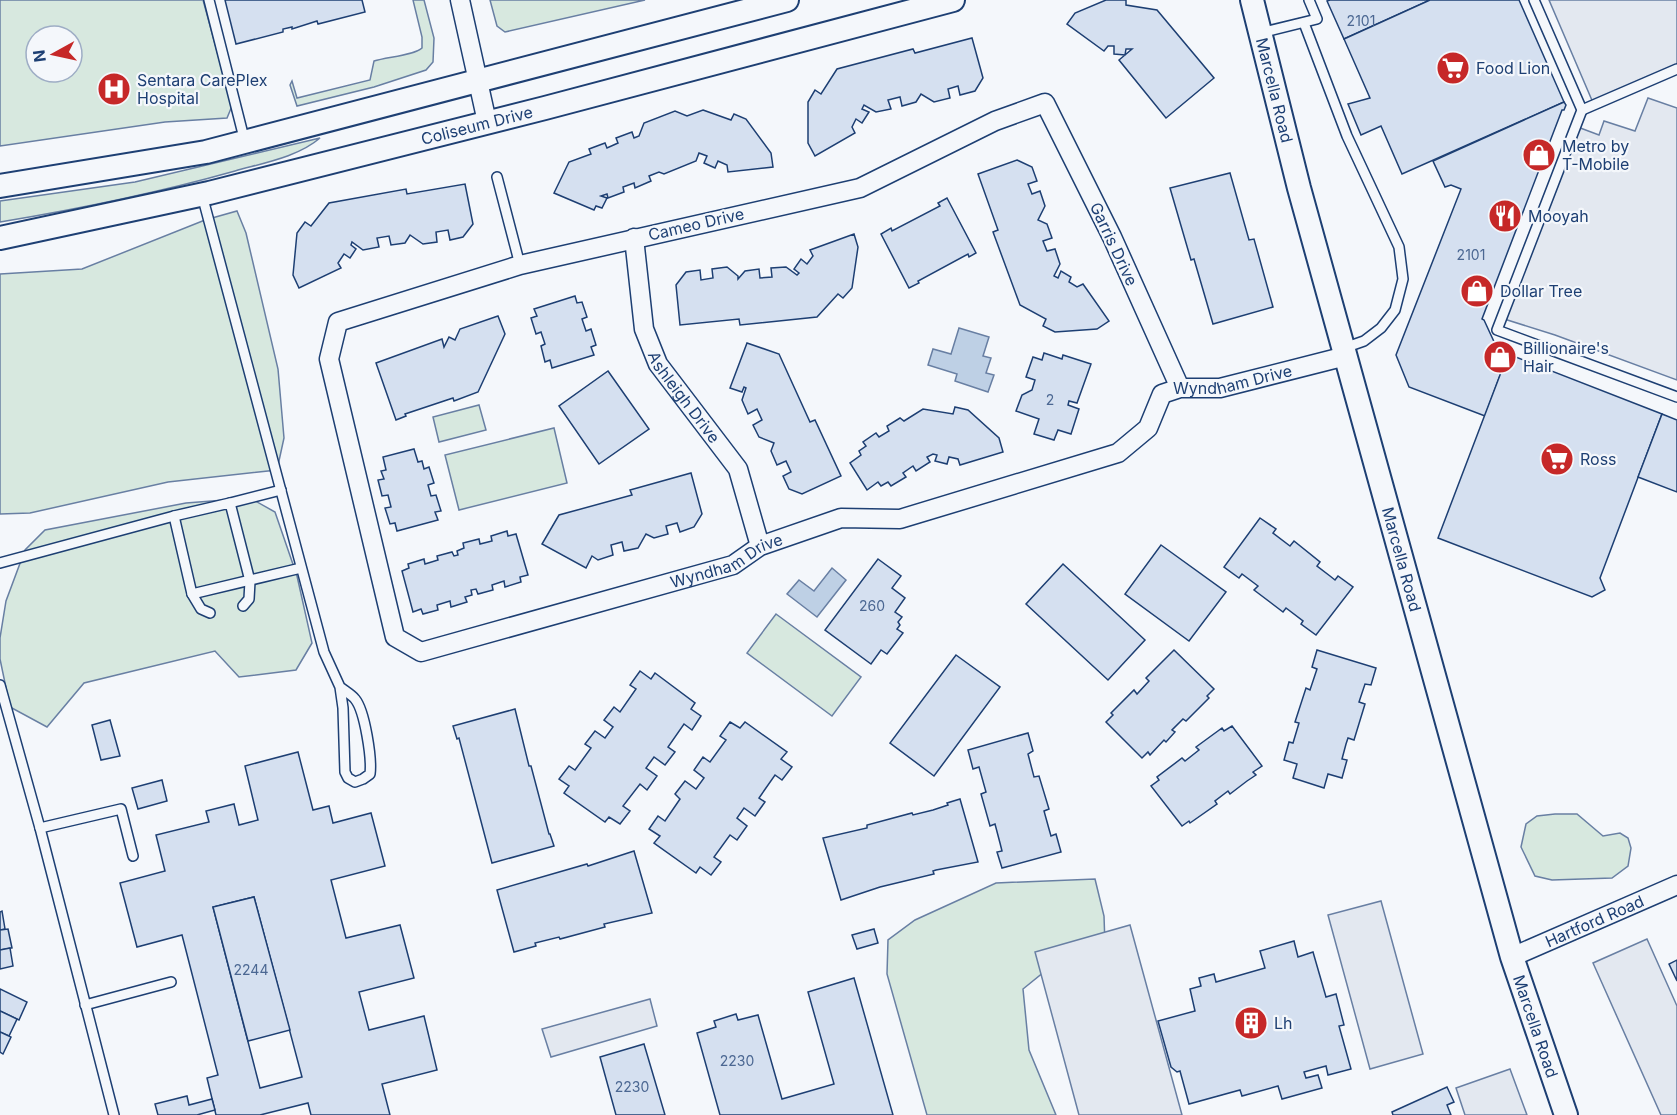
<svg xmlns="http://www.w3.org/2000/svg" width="1677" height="1115" font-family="Inter,sans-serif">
<rect width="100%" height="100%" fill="#f4f7fb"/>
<g fill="#d7e8df" stroke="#687fa3" stroke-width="1.5" fill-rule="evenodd">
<path d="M0,0H203L232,106L227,118L165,122L0,146ZM36,36H72V72H36Z"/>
<path d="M413,0H424L434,38L433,62L426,70L374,87L297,106L290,85L292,81L297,98L370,80L374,61C387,57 415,55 422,48V37Z"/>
<polygon points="490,0 645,0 505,32 497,26"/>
<path d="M320,138C298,157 263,163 235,171C157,193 79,209 0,222V201L135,182Z"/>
<polygon points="237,211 246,233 278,369 284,438 277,470 168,482 30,513 0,514 0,274 82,269 205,220"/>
<polygon points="479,405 486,430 439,442 433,417"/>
<polygon points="554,428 567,483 459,510 445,455"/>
<polygon points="250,498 275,512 297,576 312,643 296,670 239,677 215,651 84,683 47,727 10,707 0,659 0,638 6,601 25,550 45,530 186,503"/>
<polygon points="776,614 861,677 832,716 747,653"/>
<polygon points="1555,814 1577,814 1603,836 1620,833 1628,838 1631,848 1628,866 1612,878 1552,880 1535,876 1521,847 1526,824 1537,816"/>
<polygon points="1095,879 1104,916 1105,945 1049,968 1023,989 1029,1050 1056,1115 927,1115 887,974 888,940 915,920 996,883"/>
</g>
<g fill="#e3e8f0" stroke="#687fa3" stroke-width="1.5">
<polygon points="1549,0 1677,0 1677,69 1594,105"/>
<polygon points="1648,98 1677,108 1677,380 1555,335 1501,318 1575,126 1599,135 1604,121 1635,131"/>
<polygon points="1381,901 1423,1054 1370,1069 1328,915"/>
<polygon points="1130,925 1182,1115 1079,1115 1035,952"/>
<polygon points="1647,939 1677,1006 1677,1115 1661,1115 1593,963"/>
<polygon points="650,999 657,1026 551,1057 542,1029"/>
<polygon points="1510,1069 1527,1115 1465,1115 1456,1088"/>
</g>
<g fill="#bed0e5" stroke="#687fa3" stroke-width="1.5">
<polygon points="959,328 989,337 983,356 991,358 986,373 994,375 988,392 955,381 957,374 928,365 933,349 951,354"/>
<polygon points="832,568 846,580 817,617 787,594 799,580 814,591"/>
</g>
<g fill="#d5e0f0" stroke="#1d3f73" stroke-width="1.5" fill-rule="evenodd">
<polygon points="225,0 362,0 365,12 318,24 317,21 292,29 292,27 283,29 283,32 236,44"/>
<polygon points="1106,0 1126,0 1126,5 1157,10 1214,78 1166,118 1119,60 1132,49 1126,49 1125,55 1114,54 1114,46 1108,46 1104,51 1067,24 1075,13"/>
<polygon points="1330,0 1430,0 1344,39 1327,1"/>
<polygon points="1430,0 1519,0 1564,102 1402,174 1381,126 1361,135 1348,104 1370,98 1344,39"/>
<polygon points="972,38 983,78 975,91 960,95 958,86 948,89 950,98 934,102 921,94 916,102 902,106 900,97 888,100 891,109 876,112 864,105 862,109 869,112 862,123 856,119 852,127 855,133 815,156 808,143 808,102 815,90 821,94 837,69 913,49 915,53"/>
<polygon points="1564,102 1566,105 1564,110 1562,110 1482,319 1484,320 1496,346 1495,349 1508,354 1485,416 1409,387 1396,355 1461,189 1451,185 1445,187 1433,161"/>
<polygon points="703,110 731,120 734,114 746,119 771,153 773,167 728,172 727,165 718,161 715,168 704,163 707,156 699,153 696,161 664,174 659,172 649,176 651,181 635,188 634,183 623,187 624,192 608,198 607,194 601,196 607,198 602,208 596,206 594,210 554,193 569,162 591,154 589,149 605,143 607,148 618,143 616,138 632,132 634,138 639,136 644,123 675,111 687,116"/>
<polygon points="1017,160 1032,167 1037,181 1028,184 1032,194 1040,191 1045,206 1038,220 1047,224 1052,238 1043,241 1047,251 1055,249 1060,264 1054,276 1058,278 1061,271 1071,277 1069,282 1077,287 1083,284 1109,321 1097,329 1055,332 1043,326 1046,319 1020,305 993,232 998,230 978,174"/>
<polygon points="1230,173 1249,240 1254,239 1273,307 1213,324 1194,259 1191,260 1170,188"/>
<polygon points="465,184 473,224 463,237 450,240 448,230 436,232 437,242 423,244 410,235 405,243 391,245 389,236 377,238 379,247 363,250 352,242 351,245 356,249 350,258 344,254 338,263 341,268 299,288 293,275 297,233 305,222 311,226 329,203 406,189 407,194"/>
<polygon points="947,198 976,253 969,257 968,254 918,281 919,283 909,288 881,234 891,228 892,231 940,206 938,203"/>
<polygon points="854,234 858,247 852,288 843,298 838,294 817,317 740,325 739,319 680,325 676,285 686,272 700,270 701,280 713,278 712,269 727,267 738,276 738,279 745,271 759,269 760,278 772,277 771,268 786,267 797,275 799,273 794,269 801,259 807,264 813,256 810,250"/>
<polygon points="575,296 577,303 582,302 587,317 582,319 586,331 591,329 596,345 591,347 594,355 552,368 550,360 545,362 541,346 545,344 541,332 536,334 531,318 537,316 534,309"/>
<polygon points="498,316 505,334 478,392 454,401 453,398 405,414 406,416 396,420 376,363 442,339 444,347 449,337 455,340 460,329"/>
<polygon points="747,343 779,354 810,422 815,420 841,476 802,494 789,489 783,476 791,472 786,461 777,465 771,451 774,443 759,437 753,425 762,420 757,409 748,414 742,400 746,388 744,387 742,392 730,388"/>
<polygon points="1044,353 1062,359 1063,355 1091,364 1077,403 1069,401 1068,405 1079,409 1071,434 1058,430 1054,440 1034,434 1039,419 1016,411 1022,395 1032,390 1035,380 1026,377 1033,357 1042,360"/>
<polygon points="1508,354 1662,414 1600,578 1605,590 1592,597 1438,538"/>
<polygon points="608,371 649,429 599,464 559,406"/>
<polygon points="955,407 968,410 999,438 1003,452 960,465 958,459 949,457 947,464 935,461 937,455 933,454 927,457 930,462 916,471 913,466 903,473 906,477 891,486 888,482 881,486 878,482 867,490 850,463 861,455 859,451 866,446 863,442 876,433 879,437 889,431 887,426 900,418 904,421 923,409 953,414"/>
<polygon points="1662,414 1677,420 1677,492 1638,477"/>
<polygon points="414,449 418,462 422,461 424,469 429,467 434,483 428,485 431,496 436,495 441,511 435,512 438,520 397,531 395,523 390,524 385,508 391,507 388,495 382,496 378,480 384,479 381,471 386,470 383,457"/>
<polygon points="691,473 702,514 694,527 680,532 677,523 666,526 668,534 654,538 646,534 638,548 624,551 622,542 611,545 613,555 598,560 592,556 586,568 542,544 559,515 632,495 630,490"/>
<polygon points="1260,518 1276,529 1273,533 1290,546 1294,541 1320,562 1317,566 1330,576 1335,580 1338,576 1353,587 1316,635 1301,624 1303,621 1286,608 1283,612 1254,590 1258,586 1242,574 1239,578 1224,567"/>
<polygon points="507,531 508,536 516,534 528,575 520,577 521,582 505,587 504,581 492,585 493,590 478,594 476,589 471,590 472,595 465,597 467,602 451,607 450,601 437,605 438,610 423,614 421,609 413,612 402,571 409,568 408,564 424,559 425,564 438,560 437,556 452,552 454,556 458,555 457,551 464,548 463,543 479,539 480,544 492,541 491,536"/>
<polygon points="1161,545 1226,592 1189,641 1125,594"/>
<polygon points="878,559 901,576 892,588 905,598 895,612 902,617 898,622 900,625 897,629 903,633 887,654 881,650 871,664 825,630"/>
<polygon points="1063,564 1145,640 1108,680 1026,604"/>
<polygon points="1174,650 1214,689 1207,696 1209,698 1186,721 1183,719 1172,730 1175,732 1166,742 1164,740 1150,755 1148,752 1142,758 1106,722 1113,715 1111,713 1134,690 1137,694 1149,681 1146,678"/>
<polygon points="1317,650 1376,668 1371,685 1365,684 1359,702 1365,704 1354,740 1348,738 1346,744 1342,759 1347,760 1342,778 1328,774 1324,788 1293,778 1297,764 1284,760 1289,742 1293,743 1299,723 1295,722 1306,688 1310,690 1317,669 1312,667"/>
<polygon points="956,655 1000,687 934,776 890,743"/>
<polygon points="640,671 651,679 655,673 695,703 691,709 701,716 692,730 684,724 668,747 675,752 665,765 654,757 646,768 657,776 647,790 640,784 623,806 630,811 620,824 609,817 605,822 564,793 569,786 559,779 569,766 575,770 591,748 585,744 595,731 605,738 613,727 604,720 614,707 620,712 636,689 630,685"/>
<polygon points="515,709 529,766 531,766 549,834 550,834 554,846 492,863 459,738 457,739 453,726"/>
<polygon points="110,720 120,756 101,760 92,725"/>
<polygon points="730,722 740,728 745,722 787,752 781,759 792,767 782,780 775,775 759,798 765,802 755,816 744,808 737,818 747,826 737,840 730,835 714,857 721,862 711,875 700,867 696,873 654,843 660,836 649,829 658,816 665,821 680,799 675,794 685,781 696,789 704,778 694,770 703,757 710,762 726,740 720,736"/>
<polygon points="1232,726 1262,766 1253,772 1256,775 1247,781 1230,794 1228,791 1215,801 1217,804 1190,823 1189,821 1182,826 1151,786 1159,780 1157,777 1182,758 1185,761 1199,750 1196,747 1222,728 1224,731"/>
<polygon points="1028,733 1033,751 1028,754 1034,777 1039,776 1049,809 1044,811 1049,829 1051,836 1056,834 1061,852 1002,868 997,852 1002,851 1000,843 995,824 990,826 981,794 986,792 979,767 973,769 968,750"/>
<path d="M298,752L313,810L329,806L333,823L371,813L385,866L331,880L346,938L400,925L414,978L359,992L369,1030L424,1016L437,1070L382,1084L390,1115H311L308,1103L260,1115H216L207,1078L218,1075L182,935L137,947L120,883L165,871L156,835L209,822L206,811L234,804L239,825L258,820L245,766ZM254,897L302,1077L260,1088L213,907Z"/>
<polygon points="162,780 167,801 138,809 132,788"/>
<polygon points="960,799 978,862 936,870 933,871 934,874 880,887 841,900 823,838 867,828 867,825 912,813 913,815 933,810 948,805 947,803"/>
<polygon points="634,851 652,913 604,924 605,927 560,939 559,937 535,943 536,946 514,952 497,890 587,864 588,866"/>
<polygon points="254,897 290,1030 248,1041 213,907"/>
<polygon points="2,911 5,929 0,930 0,912"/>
<polygon points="8,929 12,948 0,950 0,930"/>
<polygon points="874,929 878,943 857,949 852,935"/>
<polygon points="1294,941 1298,957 1313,952 1326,997 1336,994 1344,1025 1339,1026 1351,1069 1328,1075 1326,1066 1304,1072 1306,1078 1318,1075 1322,1088 1282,1099 1278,1086 1242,1096 1240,1090 1189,1104 1180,1071 1177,1072 1171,1067 1158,1021 1195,1011 1190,989 1201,986 1199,978 1214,974 1216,982 1265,968 1260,951"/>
<polygon points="10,948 13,966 0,969 0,950"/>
<polygon points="1677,960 1677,981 1669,964"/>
<polygon points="854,978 893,1115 720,1115 697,1033 716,1027 714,1021 736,1014 738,1020 758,1015 782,1099 834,1084 808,992"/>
<polygon points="0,989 27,1002 19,1020 0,1011"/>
<polygon points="0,1011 17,1019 9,1036 0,1032"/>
<polygon points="0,1032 11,1037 3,1054 0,1052"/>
<polygon points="644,1044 665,1115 616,1115 600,1057"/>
<polygon points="1447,1087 1454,1102 1447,1105 1451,1115 1393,1115 1392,1112"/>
<polygon points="187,1096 189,1105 212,1099 215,1110 197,1115 158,1115 155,1104"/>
</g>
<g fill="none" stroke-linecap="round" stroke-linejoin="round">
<defs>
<g id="service">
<polyline points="209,0 245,142"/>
<polyline points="1534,0 1582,110 1497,330 1677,397"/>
<polyline points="1304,23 1347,136 1399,247 1403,279 1395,310 1381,328 1364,341 1344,348"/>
<polyline points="1260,33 1317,19 1309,0"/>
<polyline points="1582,110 1677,69"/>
<polyline points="497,177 520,265"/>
<path d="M202,195L324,652L340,687L343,708L345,772L348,778L355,782L363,779L370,774C372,759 365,711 355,699C352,695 345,691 340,687"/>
<polyline points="230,503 281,490"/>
<polyline points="174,516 230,503 250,581 249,599 243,606"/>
<polyline points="0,563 174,516 192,594 301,568"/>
<polyline points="192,594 201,609 210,613"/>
<polyline points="0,685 40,828"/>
<polyline points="85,1005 171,982"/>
<polyline points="114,1115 40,828 121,809 133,856"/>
</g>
<g id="minor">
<polyline points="460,0 487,122"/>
<path id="s1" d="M634,238L644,329L658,364L738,469L760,546"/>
<path id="s2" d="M1180,388L1112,237L1045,103L995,121L860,188L520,265L338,322L329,359L395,637L421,652L733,565L760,546L841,518L900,519L1118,453L1148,428L1162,394L1180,388H1220L1346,356"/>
<path id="s3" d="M1512,957L1677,885"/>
</g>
<g id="tertiary">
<path id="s4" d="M1252,0L1299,188L1512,957L1566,1115"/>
<polyline points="0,186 206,152 787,0"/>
<path id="s5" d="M0,238L209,193L545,108L953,0"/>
</g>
</defs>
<use href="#service" stroke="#1d3f73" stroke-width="12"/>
<use href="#minor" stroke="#1d3f73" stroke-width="21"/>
<use href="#tertiary" stroke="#1d3f73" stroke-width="26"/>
<use href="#service" stroke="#f4f7fb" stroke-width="9"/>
<use href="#minor" stroke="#f4f7fb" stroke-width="18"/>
<use href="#tertiary" stroke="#f4f7fb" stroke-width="22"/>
</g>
<defs>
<symbol id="supermarket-disc" viewBox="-11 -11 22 22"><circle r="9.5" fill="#c62828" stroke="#f4f7fb"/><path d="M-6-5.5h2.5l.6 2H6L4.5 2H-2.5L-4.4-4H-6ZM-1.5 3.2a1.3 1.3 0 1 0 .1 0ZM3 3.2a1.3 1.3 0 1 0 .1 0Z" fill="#fff"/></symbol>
<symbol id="hospital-disc" viewBox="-11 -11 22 22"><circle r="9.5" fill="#c62828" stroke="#f4f7fb"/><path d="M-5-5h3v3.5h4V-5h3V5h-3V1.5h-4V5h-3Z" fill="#fff"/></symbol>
<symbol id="shop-disc" viewBox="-11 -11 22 22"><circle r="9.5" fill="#c62828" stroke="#f4f7fb"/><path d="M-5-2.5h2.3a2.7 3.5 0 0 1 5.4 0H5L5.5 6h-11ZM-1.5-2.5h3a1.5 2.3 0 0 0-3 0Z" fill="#fff"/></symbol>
<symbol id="restaurant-disc" viewBox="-11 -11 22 22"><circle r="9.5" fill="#c62828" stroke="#f4f7fb"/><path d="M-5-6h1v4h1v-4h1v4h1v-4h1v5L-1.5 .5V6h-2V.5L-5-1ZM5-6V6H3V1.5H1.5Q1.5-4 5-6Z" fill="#fff"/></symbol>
<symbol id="building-disc" viewBox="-11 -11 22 22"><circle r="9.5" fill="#c62828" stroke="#f4f7fb"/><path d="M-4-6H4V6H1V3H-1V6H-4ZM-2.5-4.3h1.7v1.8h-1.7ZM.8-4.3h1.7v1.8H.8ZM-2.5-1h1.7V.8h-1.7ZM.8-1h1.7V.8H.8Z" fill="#fff"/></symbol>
</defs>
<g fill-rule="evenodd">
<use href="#supermarket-disc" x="1434" y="49" width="38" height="38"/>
<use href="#hospital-disc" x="95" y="70" width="38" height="38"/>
<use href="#shop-disc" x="1520" y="136" width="38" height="38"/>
<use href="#restaurant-disc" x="1486" y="197" width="38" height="38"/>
<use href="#shop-disc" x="1458" y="272" width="38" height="38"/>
<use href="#shop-disc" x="1481" y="338" width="38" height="38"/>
<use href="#supermarket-disc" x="1538" y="440" width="38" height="38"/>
<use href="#building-disc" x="1232" y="1004" width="38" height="38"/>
</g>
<g text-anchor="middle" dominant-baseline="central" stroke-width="4.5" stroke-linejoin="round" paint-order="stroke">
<g font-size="14" fill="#4b6792">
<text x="1361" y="20">2101</text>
<text x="1471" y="254">2101</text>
<text x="1050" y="399">2</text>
<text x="872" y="605">260</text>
<text x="251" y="969">2244</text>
<text x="737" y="1060">2230</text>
<text x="632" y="1086">2230</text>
</g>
<g font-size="16" fill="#1d3f73" stroke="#f4f7fb" text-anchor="start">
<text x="1476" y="68">Food Lion</text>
<text x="137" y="80">Sentara CarePlex<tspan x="137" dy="18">Hospital</tspan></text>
<text x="1562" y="146">Metro by<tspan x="1562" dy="18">T-Mobile</tspan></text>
<text x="1528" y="216">Mooyah</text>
<text x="1500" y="291">Dollar Tree</text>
<text x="1523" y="348">Billionaire's<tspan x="1523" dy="18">Hair</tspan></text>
<text x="1580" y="459">Ross</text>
<text x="1274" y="1023">Lh</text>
</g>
<g font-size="16" fill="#1d3f73" stroke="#f4f7fb">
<text stroke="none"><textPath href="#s4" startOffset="93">Marcella Road</textPath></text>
<text stroke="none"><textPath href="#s5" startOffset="490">Coliseum Drive</textPath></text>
<text transform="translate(696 224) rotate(-13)">Cameo Drive</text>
<text transform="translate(1114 244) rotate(65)">Garris Drive</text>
<text stroke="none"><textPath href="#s2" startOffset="2290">Wyndham Drive</textPath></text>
<text stroke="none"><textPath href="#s1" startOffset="171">Ashleigh Drive</textPath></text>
<text stroke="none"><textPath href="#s4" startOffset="579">Marcella Road</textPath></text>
<text stroke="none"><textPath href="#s2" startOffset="1732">Wyndham Drive</textPath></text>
<text stroke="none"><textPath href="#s3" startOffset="90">Hartford Road</textPath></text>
<text stroke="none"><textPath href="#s4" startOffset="1065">Marcella Road</textPath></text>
</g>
</g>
<g transform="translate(54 54) rotate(262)"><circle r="28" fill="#f4f7fb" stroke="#9eadc5" stroke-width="1.5"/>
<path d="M0-4.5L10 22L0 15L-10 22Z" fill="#c62828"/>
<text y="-9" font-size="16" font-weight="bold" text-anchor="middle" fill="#1d3f73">N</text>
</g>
</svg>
